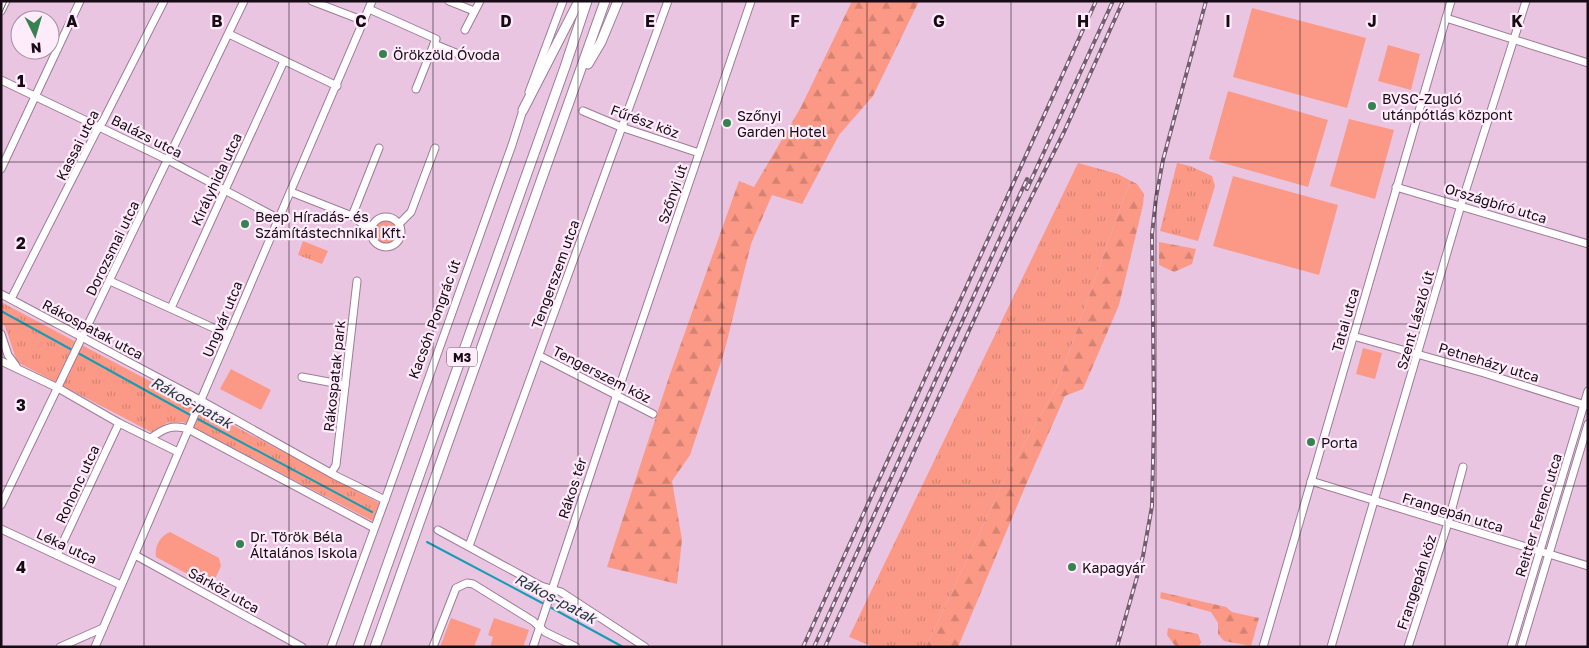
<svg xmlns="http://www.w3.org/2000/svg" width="1589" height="648" font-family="'Golos Text',sans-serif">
<defs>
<pattern id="grass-tufts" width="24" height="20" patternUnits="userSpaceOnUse" patternTransform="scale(1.25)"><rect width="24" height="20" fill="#fb9986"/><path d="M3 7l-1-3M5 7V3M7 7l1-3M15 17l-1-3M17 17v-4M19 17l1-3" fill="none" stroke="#d68273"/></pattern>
<pattern id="forest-firs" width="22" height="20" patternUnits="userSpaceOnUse" patternTransform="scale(1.25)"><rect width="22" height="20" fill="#fb9986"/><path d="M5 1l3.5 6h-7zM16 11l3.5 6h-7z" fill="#d68273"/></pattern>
</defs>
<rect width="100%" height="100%" fill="#e9c5e2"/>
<g fill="url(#grass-tufts)">
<polygon points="1078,163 1118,174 1131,181 1124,197 1057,386 1006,476 926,647 874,647 849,637"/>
<polygon points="1177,163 1190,166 1212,176 1215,186 1198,241 1160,231"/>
<circle cx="386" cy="232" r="12"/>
<polygon points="303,241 328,251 322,264 298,255"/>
<polygon points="1,302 387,507 380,525 183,422 167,423 153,433 17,362 5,326 1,323"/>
</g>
<g fill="url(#forest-firs)">
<polygon points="852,1 919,1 873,96 839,135 802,204 772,195 751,244 724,353 690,455 672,481 682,540 677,584 607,567 669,377 739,181 754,187 801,107"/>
<polygon points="1131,181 1137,184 1144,194 1143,205 1119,305 1083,389 1065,396 1025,487 958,647 926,647 1006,476 1057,386 1124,197"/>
<polygon points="1159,242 1196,249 1192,264 1174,272 1159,265"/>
<polygon points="1161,592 1226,607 1232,612 1259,618 1251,646 1224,641 1218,634 1218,623 1211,612 1160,598"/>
<polygon points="1168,628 1198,634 1201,642 1198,647 1176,647 1167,635"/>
</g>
<g fill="#fb9986">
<polygon points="1252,8 1366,38 1347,108 1233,77"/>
<polygon points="1388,45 1420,54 1411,90 1378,81"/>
<polygon points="1228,91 1328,120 1308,187 1209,159"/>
<polygon points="1349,119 1394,130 1375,199 1330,186"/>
<polygon points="1233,176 1338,205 1319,275 1213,246"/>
<polygon points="1363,348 1382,353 1375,379 1356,374"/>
<polygon points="231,369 271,390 261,410 220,389"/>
<path d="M170,532L219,558L221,566L215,579L206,584L156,557C154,547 160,536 170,532Z"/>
<polygon points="451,618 481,629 474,647 440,647"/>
<polygon points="494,618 529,630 523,647 490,647 493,637 488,635"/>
</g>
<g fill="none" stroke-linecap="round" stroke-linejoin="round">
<g stroke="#169db3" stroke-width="2">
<polyline points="1,311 74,351"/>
<polyline points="78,353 192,416"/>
<polyline points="196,418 372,512"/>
<polyline points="427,542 544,604"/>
<polyline points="548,606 623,647"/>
</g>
<defs>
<g id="minor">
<polyline points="312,1 364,21"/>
<polyline points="449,1 474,11"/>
<polyline points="369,9 436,39 416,89"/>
<polyline points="1,11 6,1"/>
<polyline points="1446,18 1588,63"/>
<polyline points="465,30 480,1"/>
<polyline points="229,34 337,86"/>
<polyline points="434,44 463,56"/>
<polyline points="1,80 168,160 279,219"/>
<polyline points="529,92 563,1"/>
<polyline points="583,111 621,127 699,153"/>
<polyline points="1,169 80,1"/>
<polyline points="1396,187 1588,244"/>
<polyline points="291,192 352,216 364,225 372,226"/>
<polyline points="352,216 379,148"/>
<circle cx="386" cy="232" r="15"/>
<polyline points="399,224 411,212 435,148"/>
<polyline points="110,281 229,335"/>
<polyline points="1,294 200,400 334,475 385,500"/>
<polyline points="11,299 96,132 103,121 164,1"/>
<polyline points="171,308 284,61"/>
<polyline points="1,334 8,355 16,366"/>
<polyline points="1353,336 1484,373 1588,406"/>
<polyline points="540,356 653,414"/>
<polyline points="1,361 58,388 119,423 178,452"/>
<polyline points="302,377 345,385"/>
<path d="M151,438C163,429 172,424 188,429L374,528"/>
<polyline points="331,473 336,465 357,281"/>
<polyline points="1311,481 1588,566"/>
<polyline points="1,505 244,1"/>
<polyline points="1,529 121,585"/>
<polyline points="438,530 541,586 561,592 645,647"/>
<polyline points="469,546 668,1"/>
<polyline points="57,555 119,423"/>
<polyline points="135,555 302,647"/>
<polyline points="60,647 103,628"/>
<polyline points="95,647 372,1"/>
<polyline points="331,647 385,500 512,145 524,107"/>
<polyline points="433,647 456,588 467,583 473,584 533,621 545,632 576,647"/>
<polyline points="533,647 617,394 751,1"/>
<polyline points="1263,647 1451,1"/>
<polyline points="1331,647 1461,205 1526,1"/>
<polyline points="1408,647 1448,523 1463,467"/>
<polyline points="1511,647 1588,391"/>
<polyline points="1521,647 1588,424"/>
</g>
<g id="major">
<polyline points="588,64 601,42 618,1"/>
<polyline points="523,110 579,1"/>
<polyline points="358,647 565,67 587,1"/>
<polyline points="375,647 605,1"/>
</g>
</defs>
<use href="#minor" stroke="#9d7c98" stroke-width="9"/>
<use href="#major" stroke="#9d7c98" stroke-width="11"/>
<use href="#minor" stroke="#fff" stroke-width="7"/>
<use href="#major" stroke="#fff" stroke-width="9"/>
<polyline stroke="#745d70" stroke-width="1" points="1,14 7,1"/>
<defs>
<g id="rail">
<polyline points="1027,189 1113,1"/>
<polyline points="803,647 1096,1"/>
<polyline points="814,647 1027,179"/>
<polyline points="825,647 1013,234 1064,132 1123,1"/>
<polyline points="1117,647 1143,556 1152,506 1154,416 1152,234 1156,198 1163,160 1206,1"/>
</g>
</defs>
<use href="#rail" stroke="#745d70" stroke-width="4"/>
<use href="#rail" stroke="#ffecfb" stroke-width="2" stroke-dasharray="5.5" stroke-linecap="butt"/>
</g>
<path fill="none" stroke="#170b15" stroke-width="1" stroke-opacity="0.55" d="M144,1V647M289,1V647M433,1V647M578,1V647M722,1V647M867,1V647M1011,1V647M1156,1V647M1300,1V647M1445,1V647M1,162H1588M1,324H1588M1,486H1588"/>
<g fill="#368250" stroke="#ffecfb" stroke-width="2">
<circle cx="383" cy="54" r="5"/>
<circle cx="1372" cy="106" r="5"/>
<circle cx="727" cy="123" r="5"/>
<circle cx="245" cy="224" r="5"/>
<circle cx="1311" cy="442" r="5"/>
<circle cx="240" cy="544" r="5"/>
<circle cx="1072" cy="567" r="5"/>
</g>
<g text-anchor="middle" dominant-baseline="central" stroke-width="4.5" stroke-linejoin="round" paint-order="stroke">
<rect fill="#ffecfb" stroke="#5d4e5a" stroke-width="1" x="447" y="347.5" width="30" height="19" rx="4"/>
<g font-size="12" font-weight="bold" fill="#170b15">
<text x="462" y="357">M3</text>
</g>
<g font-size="14" fill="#170b15" stroke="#ffecfb" text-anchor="start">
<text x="393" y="54">Örökzöld Óvoda</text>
<text x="1382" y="98">BVSC-Zugló<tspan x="1382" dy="16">utánpótlás központ</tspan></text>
<text x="737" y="115">Szőnyi<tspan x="737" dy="16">Garden Hotel</tspan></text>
<text x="255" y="216">Beep Híradás- és<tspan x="255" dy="16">Számítástechnikai Kft.</tspan></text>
<text x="1321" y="442">Porta</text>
<text x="250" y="536">Dr. Török Béla<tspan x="250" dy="16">Általános Iskola</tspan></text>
<text x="1082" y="567">Kapagyár</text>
</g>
<g font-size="14" fill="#170b15" stroke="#ffecfb">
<text transform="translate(645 121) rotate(20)">Fűrész köz</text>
<text transform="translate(147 136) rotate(27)">Balázs utca</text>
<text transform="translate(77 145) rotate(-63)">Kassai utca</text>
<text transform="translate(216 179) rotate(-65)">Királyhida utca</text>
<text transform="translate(672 194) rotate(-71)">Szőnyi út</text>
<text transform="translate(1496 203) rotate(17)">Országbíró utca</text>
<text transform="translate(112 248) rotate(-64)">Dorozsmai utca</text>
<text transform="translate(555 274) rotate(-70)">Tengerszem utca</text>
<text transform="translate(222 319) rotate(-67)">Ungvár utca</text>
<text transform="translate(434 319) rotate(-70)">Kacsóh Pongrác út</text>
<text transform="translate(1345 320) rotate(-74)">Tatai utca</text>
<text transform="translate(1415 320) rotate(-74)">Szent László út</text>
<text transform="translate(93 329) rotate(28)">Rákospatak utca</text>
<text transform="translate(1489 362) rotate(17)">Petneházy utca</text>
<text transform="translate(602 374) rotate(27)">Tengerszem köz</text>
<text transform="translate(334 376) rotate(-84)">Rákospatak park</text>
<text transform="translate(77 484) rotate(-65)">Rohonc utca</text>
<text transform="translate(572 488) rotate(-72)">Rákos tér</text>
<text transform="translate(1453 512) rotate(17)">Frangepán utca</text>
<text transform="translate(1538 515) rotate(-73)">Reitter Ferenc utca</text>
<text transform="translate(67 546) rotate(25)">Léka utca</text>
<text transform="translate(1416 582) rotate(-72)">Frangepán köz</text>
<text transform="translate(224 590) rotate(29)">Sárköz utca</text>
</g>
<g font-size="15" font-style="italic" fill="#223c41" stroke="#ffecfb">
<text transform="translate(192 402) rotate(29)">Rákos-patak</text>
<text transform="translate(556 598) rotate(28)">Rákos-patak</text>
</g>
</g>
<g font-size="16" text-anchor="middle" font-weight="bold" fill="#170b15" stroke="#ffecfb" stroke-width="4.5" stroke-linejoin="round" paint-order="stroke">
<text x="72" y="27">A</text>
<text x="217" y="27">B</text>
<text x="361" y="27">C</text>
<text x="506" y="27">D</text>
<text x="650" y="27">E</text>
<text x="795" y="27">F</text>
<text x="939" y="27">G</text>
<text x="1083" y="27">H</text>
<text x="1228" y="27">I</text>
<text x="1372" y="27">J</text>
<text x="1517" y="27">K</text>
<text x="21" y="87">1</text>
<text x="21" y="249">2</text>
<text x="21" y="411">3</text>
<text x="21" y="573">4</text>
</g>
<rect width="1589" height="648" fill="none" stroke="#170b15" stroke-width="5"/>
<g transform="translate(35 35) rotate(175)"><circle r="24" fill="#ffecfb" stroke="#a2929f"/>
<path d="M0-4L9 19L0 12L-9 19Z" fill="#368250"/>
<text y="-8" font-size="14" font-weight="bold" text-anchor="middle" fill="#170b15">N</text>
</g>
</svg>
